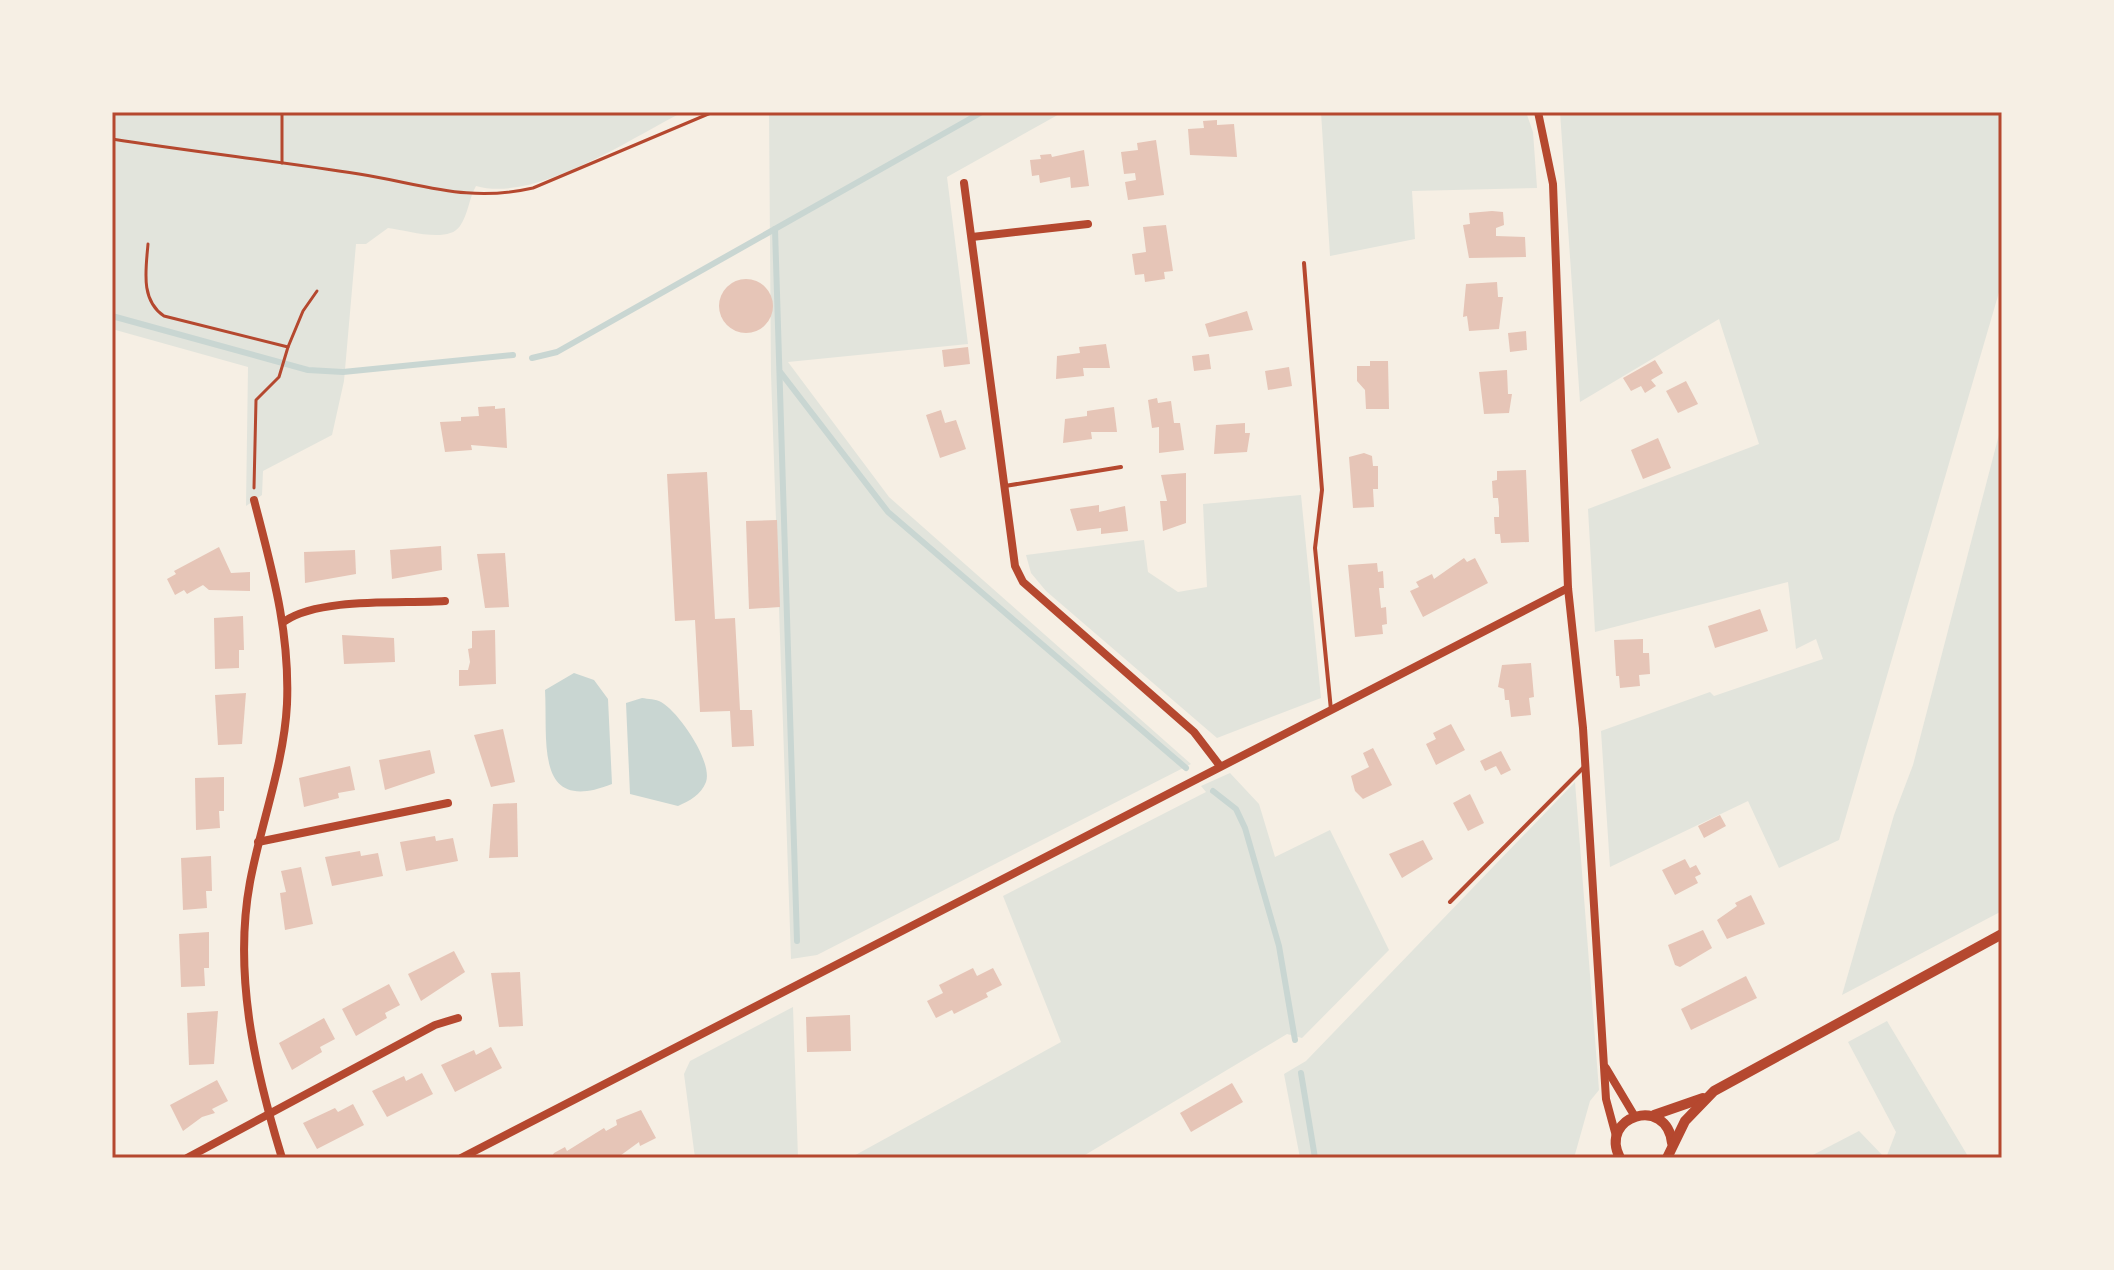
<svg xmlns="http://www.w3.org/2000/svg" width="2114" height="1270" font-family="'PT Sans',sans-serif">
<rect width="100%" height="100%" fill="#f6efe4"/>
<g fill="#e2e4dc">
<path d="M112,112H683C629,139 536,203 476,186C469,198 468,215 460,226C448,244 407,230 388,228L366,244H356L344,381L332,435L263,471L262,495L246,506L248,367L112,329Z"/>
<polygon points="769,112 1063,112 947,177 968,344 788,362 889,497 1191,764 817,955 791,959 771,374"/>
<polygon points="1321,112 1526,112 1533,132 1537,188 1412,191 1415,239 1330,256"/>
<polygon points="1560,112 2002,112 2002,282 1839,840 1779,868 1748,801 1610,867 1601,731 1710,692 1714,696 1823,659 1816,639 1796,649 1788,582 1595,632 1588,509 1759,444 1719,319 1580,402"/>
<polygon points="2002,423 2002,911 1842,995 1894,815 1913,765"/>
<polygon points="1301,495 1321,698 1217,738 1046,591 1031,573 1026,555 1144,540 1148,572 1178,592 1207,587 1203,504"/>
<polygon points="1230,773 1259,804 1275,857 1330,830 1389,950 1302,1038 1287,1034 1080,1158 850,1158 1061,1042 1003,896 1206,792 1201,786"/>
<polygon points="1575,782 1599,1090 1590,1101 1574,1158 1300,1158 1284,1074 1306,1061"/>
<polygon points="793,1007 798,1158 695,1158 684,1074 690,1061"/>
<polygon points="1887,1021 1969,1158 1886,1158 1896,1132 1848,1042"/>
<polygon points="1859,1131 1885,1158 1807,1158"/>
</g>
<g fill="#c9d6d2">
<path d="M574,673L594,680L608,699L612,784C534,815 548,742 545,690Z"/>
<path d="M642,698C648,699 656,699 661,702C679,712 713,762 706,782C701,795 689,801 678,806L630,794L626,703Z"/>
</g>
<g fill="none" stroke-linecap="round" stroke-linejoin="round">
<g stroke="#c9d6d2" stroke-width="6">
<polyline points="775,229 797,941"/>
<polyline points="112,316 308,370 343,372 513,355"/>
<polyline points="532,358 557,352 982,112"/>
<polyline points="781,373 888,512 1186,768"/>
<polyline points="1213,791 1236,809 1245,828 1279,946 1295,1040"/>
<polyline points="1301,1073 1315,1158"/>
</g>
</g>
<g fill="#e6c5b7">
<polygon points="1217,120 1217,125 1234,124 1237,157 1190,155 1188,129 1204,128 1203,121"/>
<polygon points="1156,140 1164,195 1128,200 1125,182 1136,180 1135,173 1124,174 1121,152 1138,150 1137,143"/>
<polygon points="1084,150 1089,186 1071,188 1070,177 1040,183 1039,175 1032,176 1030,160 1041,159 1040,155 1051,154 1052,157"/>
<polygon points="1492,211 1503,212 1504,225 1496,228 1496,236 1525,237 1526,257 1469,258 1463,225 1470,224 1469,213"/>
<polygon points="1166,225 1173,271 1164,272 1165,279 1145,282 1144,274 1135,275 1132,254 1146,252 1143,227"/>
<circle cx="746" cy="306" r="27"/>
<polygon points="1497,282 1498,297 1503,297 1499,329 1469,331 1467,316 1463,317 1466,284"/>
<polygon points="1247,311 1253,330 1209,337 1205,324"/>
<polygon points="1526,331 1527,350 1510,352 1508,333"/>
<polygon points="1106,344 1110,368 1083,368 1084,376 1056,379 1057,356 1080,353 1079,347"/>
<polygon points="968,347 970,364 944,367 942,350"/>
<polygon points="1209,354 1211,369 1194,371 1192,356"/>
<polygon points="1655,360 1663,373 1651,380 1656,386 1645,393 1641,386 1631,391 1623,378"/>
<polygon points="1370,361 1388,361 1389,409 1366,409 1365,390 1357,381 1357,366 1370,366"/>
<polygon points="1289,367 1292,386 1268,390 1265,371"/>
<polygon points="1507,370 1508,394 1512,394 1509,413 1484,414 1479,372"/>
<polygon points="1686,381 1698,404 1678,413 1666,391"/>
<polygon points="1157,398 1158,403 1171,401 1174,423 1180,423 1184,450 1159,453 1159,427 1152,428 1148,400"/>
<polygon points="495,406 495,409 505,408 507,448 471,445 472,450 445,452 440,422 461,421 461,417 479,416 478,407"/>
<polygon points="1114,407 1117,432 1091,432 1092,439 1063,443 1065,419 1087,416 1087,411"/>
<polygon points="941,410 945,423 956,420 966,449 940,458 926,415"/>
<polygon points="1245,423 1245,433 1250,433 1247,452 1214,454 1216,425"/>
<polygon points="1658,438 1671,468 1643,479 1631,450"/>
<polygon points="1364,453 1372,456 1373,466 1378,466 1378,489 1373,489 1374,507 1353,508 1349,457"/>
<polygon points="1526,470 1529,542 1501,543 1500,534 1495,534 1494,517 1499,517 1499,507 1498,498 1493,498 1492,481 1497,480 1497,471"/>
<polygon points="707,472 715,619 735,618 740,710 752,710 754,746 732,747 730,711 700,712 695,620 675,621 667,474"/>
<polygon points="1186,473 1186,523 1163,531 1160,501 1167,501 1161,475"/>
<polygon points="1099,505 1099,512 1125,506 1128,531 1101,534 1101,528 1077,531 1070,509"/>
<polygon points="777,520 780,607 749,609 746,521"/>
<polygon points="441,546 442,570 392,579 390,550"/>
<polygon points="219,547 231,573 250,572 250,591 209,590 203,585 187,594 184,590 175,595 167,579 176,574 174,571"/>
<polygon points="355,550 356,574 305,583 304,552"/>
<polygon points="505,553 509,607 485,608 477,554"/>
<polygon points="1464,558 1467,562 1475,558 1488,583 1423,617 1410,591 1419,587 1416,582 1432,574 1434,579"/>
<polygon points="1377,563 1378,572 1383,571 1384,588 1379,588 1381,608 1386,607 1387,624 1382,625 1383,634 1355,637 1348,565"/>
<polygon points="1760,609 1768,631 1715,648 1708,626"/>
<polygon points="243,616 244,650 239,650 239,668 215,669 214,618"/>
<polygon points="495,630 496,684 459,686 459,670 468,670 470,662 468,649 472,648 472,631"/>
<polygon points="342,635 394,638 395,662 344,664"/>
<polygon points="1643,639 1643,653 1649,653 1650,674 1639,675 1640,686 1620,688 1619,676 1616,676 1614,640"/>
<polygon points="1531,663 1534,697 1529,698 1531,715 1511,717 1509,700 1505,700 1504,689 1498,687 1502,665"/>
<polygon points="246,693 242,744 218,745 215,695"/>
<polygon points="1451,724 1465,750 1436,765 1426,744 1436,739 1433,733"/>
<polygon points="503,729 515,782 491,787 474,735"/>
<polygon points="1373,748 1392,785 1363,799 1355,791 1351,776 1369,767 1363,753"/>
<polygon points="430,750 435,773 385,790 379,760"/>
<polygon points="1501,751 1511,770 1501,775 1496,766 1485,771 1480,761"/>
<polygon points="350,766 355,790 338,793 339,798 304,807 299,778"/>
<polygon points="224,777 224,811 219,811 220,828 196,830 195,778"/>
<polygon points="1470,794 1484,823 1468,831 1453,803"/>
<polygon points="517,803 518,857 489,858 493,804"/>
<polygon points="1720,815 1726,826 1704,838 1698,826"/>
<polygon points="435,836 436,841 453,838 458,861 406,871 400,842"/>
<polygon points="1423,840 1433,859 1402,878 1389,854"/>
<polygon points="360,851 361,856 378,853 383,876 332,886 325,857"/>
<polygon points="211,856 212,891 206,891 207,908 183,910 181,858"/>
<polygon points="1685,859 1690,868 1696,865 1701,874 1695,877 1698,883 1675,895 1662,870"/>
<polygon points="301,867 313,924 285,930 280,893 286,892 281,871"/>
<polygon points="1751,895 1765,924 1727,939 1717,920 1737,906 1735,903"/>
<polygon points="1703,930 1712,948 1680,967 1675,965 1668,945"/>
<polygon points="209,932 209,968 204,968 205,986 181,987 179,934"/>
<polygon points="454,951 465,972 421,1001 408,974"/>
<polygon points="973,968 977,976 993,968 1002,985 986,993 988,997 954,1014 952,1010 936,1018 927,1001 943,993 939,985"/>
<polygon points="520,972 523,1026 499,1027 491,973"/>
<polygon points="1746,976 1757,998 1691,1030 1681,1009"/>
<polygon points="389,984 400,1005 385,1013 387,1018 356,1036 342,1009"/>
<polygon points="218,1011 214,1064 189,1065 187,1013"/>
<polygon points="850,1015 851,1051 807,1052 806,1017"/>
<polygon points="324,1018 335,1039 320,1047 322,1052 292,1070 279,1043"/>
<polygon points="491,1047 502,1068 455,1092 441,1065 474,1050 476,1055"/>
<polygon points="422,1073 433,1094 387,1117 372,1091 404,1076 406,1081"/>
<polygon points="217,1080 228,1101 212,1109 215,1113 202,1117 183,1131 170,1105"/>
<polygon points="1232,1083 1243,1102 1191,1132 1180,1113"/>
<polygon points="353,1104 364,1125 317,1149 303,1123 335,1108 338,1112"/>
<polygon points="641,1110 656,1138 640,1146 639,1142 617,1158 551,1158 554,1153 565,1147 567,1151 604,1128 606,1131 617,1125 616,1120"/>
</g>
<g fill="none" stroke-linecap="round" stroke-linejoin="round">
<g stroke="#b5482f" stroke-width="3">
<path d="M112,139C194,152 277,161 359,174C423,184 467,203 533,188L713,112"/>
<polyline points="282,163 282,112"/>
<path d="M148,244C146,269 140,300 164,316L288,347L279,377L256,400L254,488"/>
<polyline points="288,347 303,311 317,291"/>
</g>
<g stroke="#b5482f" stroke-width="4">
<polyline points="1304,263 1322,490 1315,548 1331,710"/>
<polyline points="1005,486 1121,467"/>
<polyline points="1450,902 1584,767"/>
</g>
<g stroke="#b5482f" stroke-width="8">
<polyline points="1538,112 1553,184 1568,588 1583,728 1606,1099 1616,1136"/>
<polyline points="964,183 1015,566 1023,582 1194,732 1220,766"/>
<polyline points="972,237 1088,224"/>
<path d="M254,500C272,570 290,631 287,704C284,764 261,823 250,882C233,974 255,1070 282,1158"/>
<path d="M285,621C321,597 401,604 445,601"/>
<polyline points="258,842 448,803"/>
<polyline points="1606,1068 1634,1115"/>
<polyline points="187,1158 435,1025 458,1018"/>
<polyline points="461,1158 1568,588"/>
</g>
<g stroke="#b5482f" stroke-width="10">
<polyline points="1654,1115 1703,1098"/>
<path d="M1620,1158C1598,1116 1667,1095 1672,1143"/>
<polyline points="1667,1158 1685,1121 1714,1091 2002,934"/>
</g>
</g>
<rect width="2114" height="1270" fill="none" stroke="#f6efe4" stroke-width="228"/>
<rect x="114" y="114" width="1886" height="1042" fill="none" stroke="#b5482f" stroke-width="3"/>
</svg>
